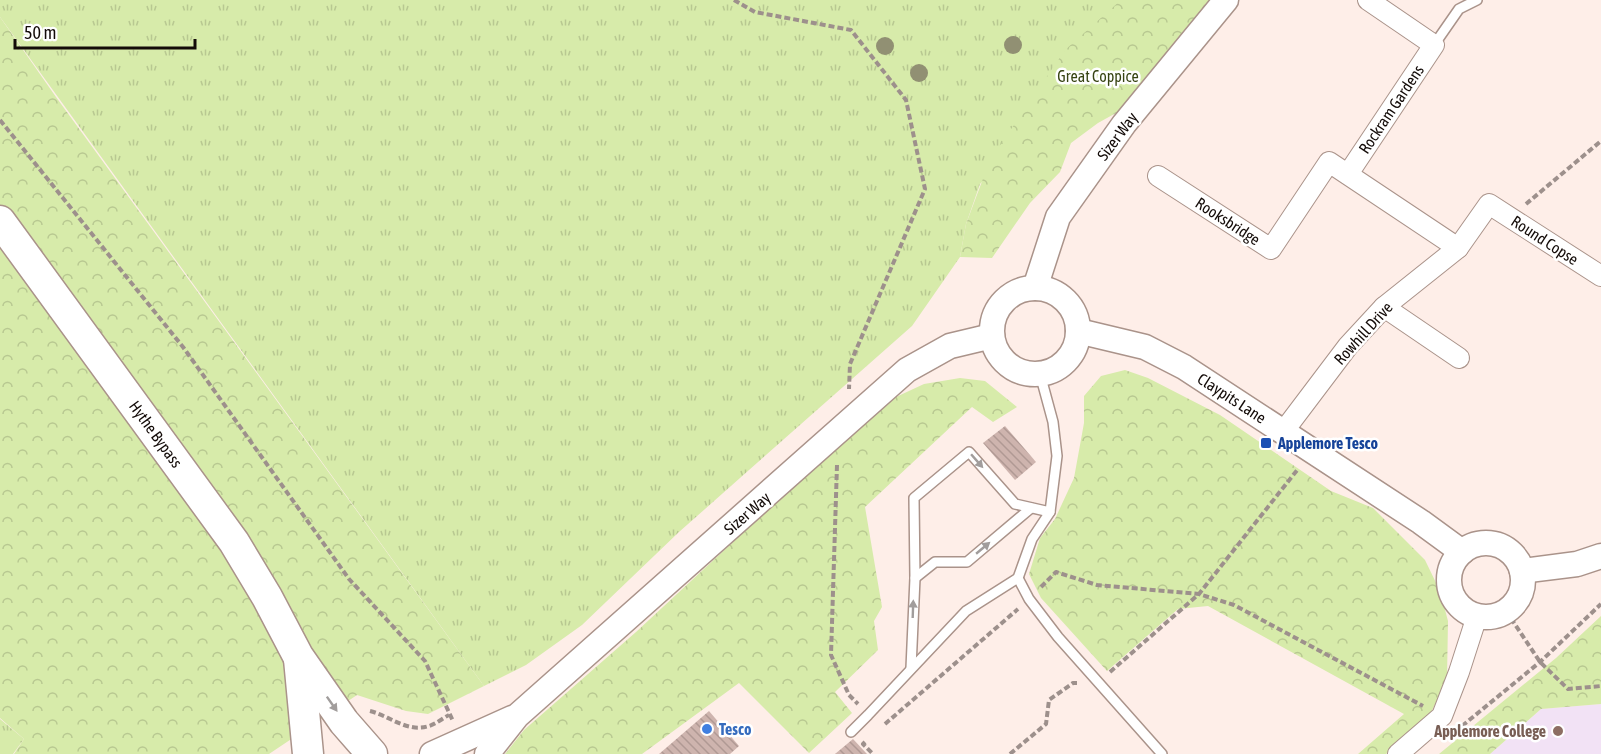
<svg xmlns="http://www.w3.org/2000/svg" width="1601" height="754" font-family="'Asap Condensed',sans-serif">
<defs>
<pattern id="grass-tufts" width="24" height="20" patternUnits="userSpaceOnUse" patternTransform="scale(1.5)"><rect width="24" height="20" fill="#d7ebaa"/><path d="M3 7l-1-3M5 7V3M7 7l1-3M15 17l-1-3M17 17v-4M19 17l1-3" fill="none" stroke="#b8c891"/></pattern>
<pattern id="forest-crowns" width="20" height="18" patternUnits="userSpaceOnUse" patternTransform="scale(1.5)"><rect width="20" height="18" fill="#d7ebaa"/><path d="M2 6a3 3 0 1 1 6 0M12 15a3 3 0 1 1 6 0" fill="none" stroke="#b8c891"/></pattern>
<pattern id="building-back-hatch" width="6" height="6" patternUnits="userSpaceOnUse" patternTransform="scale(1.5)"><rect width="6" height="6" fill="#ceb4ae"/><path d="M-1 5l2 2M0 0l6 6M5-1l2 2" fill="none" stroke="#b09994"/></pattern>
</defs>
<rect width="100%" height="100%" fill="#feeee8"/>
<polygon fill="#f2e2f5" points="1601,704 1601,754 1490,754 1541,709"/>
<g fill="url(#grass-tufts)">
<polygon points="0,0 1163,0 980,184 966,224 960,257 912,326 679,532 582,625 526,665 484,686 0,17"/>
<polygon points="0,719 24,739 13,754 0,754"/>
</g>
<g fill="url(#forest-crowns)">
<polygon points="1121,0 1217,0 1125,108 1098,123 1071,143 1060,172 1030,203 992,258 960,257 966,224 990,160 1065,50"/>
<polygon points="0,17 56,97 484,686 428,714 406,711 357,695 269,754 14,754 24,739 0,718"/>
<polygon points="1125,370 1148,378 1220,415 1331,491 1373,508 1425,560 1440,591 1448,621 1447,679 1427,721 1386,754 1358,754 1404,714 1208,606 1178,609 1107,671 1041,598 1029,574 1040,538 1055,519 1074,478 1084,423 1084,396 1101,376"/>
<polygon points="960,378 985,381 1017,407 993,422 972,407 865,507 882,607 874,621 878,650 835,692 852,713 809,753 739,683 642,754 505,754 524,730 636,632 776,502 896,397 924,384"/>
<polygon points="1601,616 1601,704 1541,709 1490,754 1439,754 1556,658"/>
</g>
<g fill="url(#building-back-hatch)">
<polygon points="1005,426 1036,462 1015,480 983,443"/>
<polygon points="709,711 739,746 730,754 659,754"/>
<polygon points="853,739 867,754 835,754"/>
</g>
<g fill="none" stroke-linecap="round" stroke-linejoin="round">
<defs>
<g id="service">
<polyline points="1434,45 1459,9 1477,0"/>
<polyline points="915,578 935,562 967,562 1031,508"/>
<polyline points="1018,578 1029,599 1058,637 1162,754"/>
<polyline points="911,668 915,578 914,498 969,452 1015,504 1050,512"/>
<polyline points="851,732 868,715 966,611 1018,578 1032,539 1050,512 1057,456 1053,422 1040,374"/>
</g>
<g id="minor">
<polyline points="1348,174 1434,45 1368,0"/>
<polyline points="1158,176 1271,249 1329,162 1458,248"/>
<polyline points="1384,307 1459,358"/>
<polyline points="1283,432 1348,346 1384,307 1458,248 1489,204 1601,276"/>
<polyline points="1398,754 1442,716 1459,672 1477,616"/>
</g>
<g id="tertiary">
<polyline points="1035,288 1058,217 1124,124 1226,0"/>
<circle cx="1035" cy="331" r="43"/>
<polyline points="1078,331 1145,347 1184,367 1421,522 1462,552"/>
<circle cx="1486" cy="580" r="37"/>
<polyline points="1522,571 1577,564 1601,556"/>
<polyline points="432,754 512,718"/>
<polyline points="487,754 517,716 907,370 950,346 992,336"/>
</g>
<g id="primary">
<polyline points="0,221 234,542 267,597 298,656 344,722 372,754"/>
<polyline points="299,659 308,754"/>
</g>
</defs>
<use href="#service" stroke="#aa938a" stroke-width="12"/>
<use href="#minor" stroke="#aa938a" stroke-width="22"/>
<use href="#tertiary" stroke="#aa938a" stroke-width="27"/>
<use href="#primary" stroke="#aa938a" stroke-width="33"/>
<g stroke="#9d908c" stroke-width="4" stroke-dasharray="6 3" stroke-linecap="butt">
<polyline points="734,0 755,12 851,30 906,100 925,189 850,364 849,389"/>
<polyline points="0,120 183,347 349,579 425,661 453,721"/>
<polyline points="1526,204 1601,141"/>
<polyline points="837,465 831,655 849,695 858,704"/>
<polyline points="1041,587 1056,572 1097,585 1199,594 1234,605 1423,706"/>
<polyline points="1506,611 1540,662 1568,689 1601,686"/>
<polyline points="1110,672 1199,594 1298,469"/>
<path d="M370,711C390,716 407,733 429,726C436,724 443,718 449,715"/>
<polyline points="885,724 1018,609"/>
<polyline points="1462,726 1540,662 1601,604"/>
<polyline points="865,742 863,744 873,754"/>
<polyline points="1010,754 1046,724 1049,700 1073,683 1077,683"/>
</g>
<use href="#service" stroke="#fff" stroke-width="9"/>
<use href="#minor" stroke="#fff" stroke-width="20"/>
<use href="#tertiary" stroke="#fff" stroke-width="24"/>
<use href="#primary" stroke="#fff" stroke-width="30"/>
</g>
<g fill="#919073">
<circle cx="1013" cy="45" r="9"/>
<circle cx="885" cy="46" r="9"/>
<circle cx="919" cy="73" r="9"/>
</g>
<defs><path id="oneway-solid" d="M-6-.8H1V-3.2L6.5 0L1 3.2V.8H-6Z" transform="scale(1.5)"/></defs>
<g fill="#a19d9c">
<use href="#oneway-solid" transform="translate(977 461) rotate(49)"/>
<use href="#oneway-solid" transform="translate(983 548) rotate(-40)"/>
<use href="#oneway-solid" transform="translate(913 609) rotate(-88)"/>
<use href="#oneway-solid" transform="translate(332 704) rotate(55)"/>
</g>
<rect fill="#1a4fb4" stroke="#fff" stroke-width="2" x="1260" y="437" width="12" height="12" rx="3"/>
<circle fill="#3f7fe0" stroke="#fff" stroke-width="2" cx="707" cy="729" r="6"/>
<circle fill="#8d6e63" stroke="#fff" stroke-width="2" cx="1558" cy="731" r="6"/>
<g text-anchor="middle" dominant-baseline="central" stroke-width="5" stroke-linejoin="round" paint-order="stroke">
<g font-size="16" fill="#374413" stroke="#fff">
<text x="1098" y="76">Great Coppice</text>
</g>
<g font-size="16" fill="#130b08" stroke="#fff">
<text transform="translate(1391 109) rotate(-56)">Rockram Gardens</text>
<text transform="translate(1117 136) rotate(-53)">Sizer Way</text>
<text transform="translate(1228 221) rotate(33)">Rooksbridge</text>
<text transform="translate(1545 240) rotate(33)">Round Copse</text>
<text transform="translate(1363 333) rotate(-48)">Rowhill Drive</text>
<text transform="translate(1232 398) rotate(33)">Claypits Lane</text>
<text transform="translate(156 434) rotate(54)">Hythe Bypass</text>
<text transform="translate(747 513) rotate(-41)">Sizer Way</text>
</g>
<g font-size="16" font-weight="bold" fill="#164399" stroke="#fff" text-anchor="start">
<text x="1278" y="443">Applemore Tesco</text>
</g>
<g font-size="16" font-weight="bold" fill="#366cbe" stroke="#fff" text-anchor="start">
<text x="719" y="729">Tesco</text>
</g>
<g font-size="16" font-weight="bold" fill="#785e54" stroke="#fff" text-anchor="end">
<text x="1546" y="731">Applemore College</text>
</g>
</g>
<path d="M15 39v9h180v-9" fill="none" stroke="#130b08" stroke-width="3"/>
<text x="24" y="39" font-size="18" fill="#130b08" stroke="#ffffff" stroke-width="4.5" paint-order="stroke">50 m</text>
</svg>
